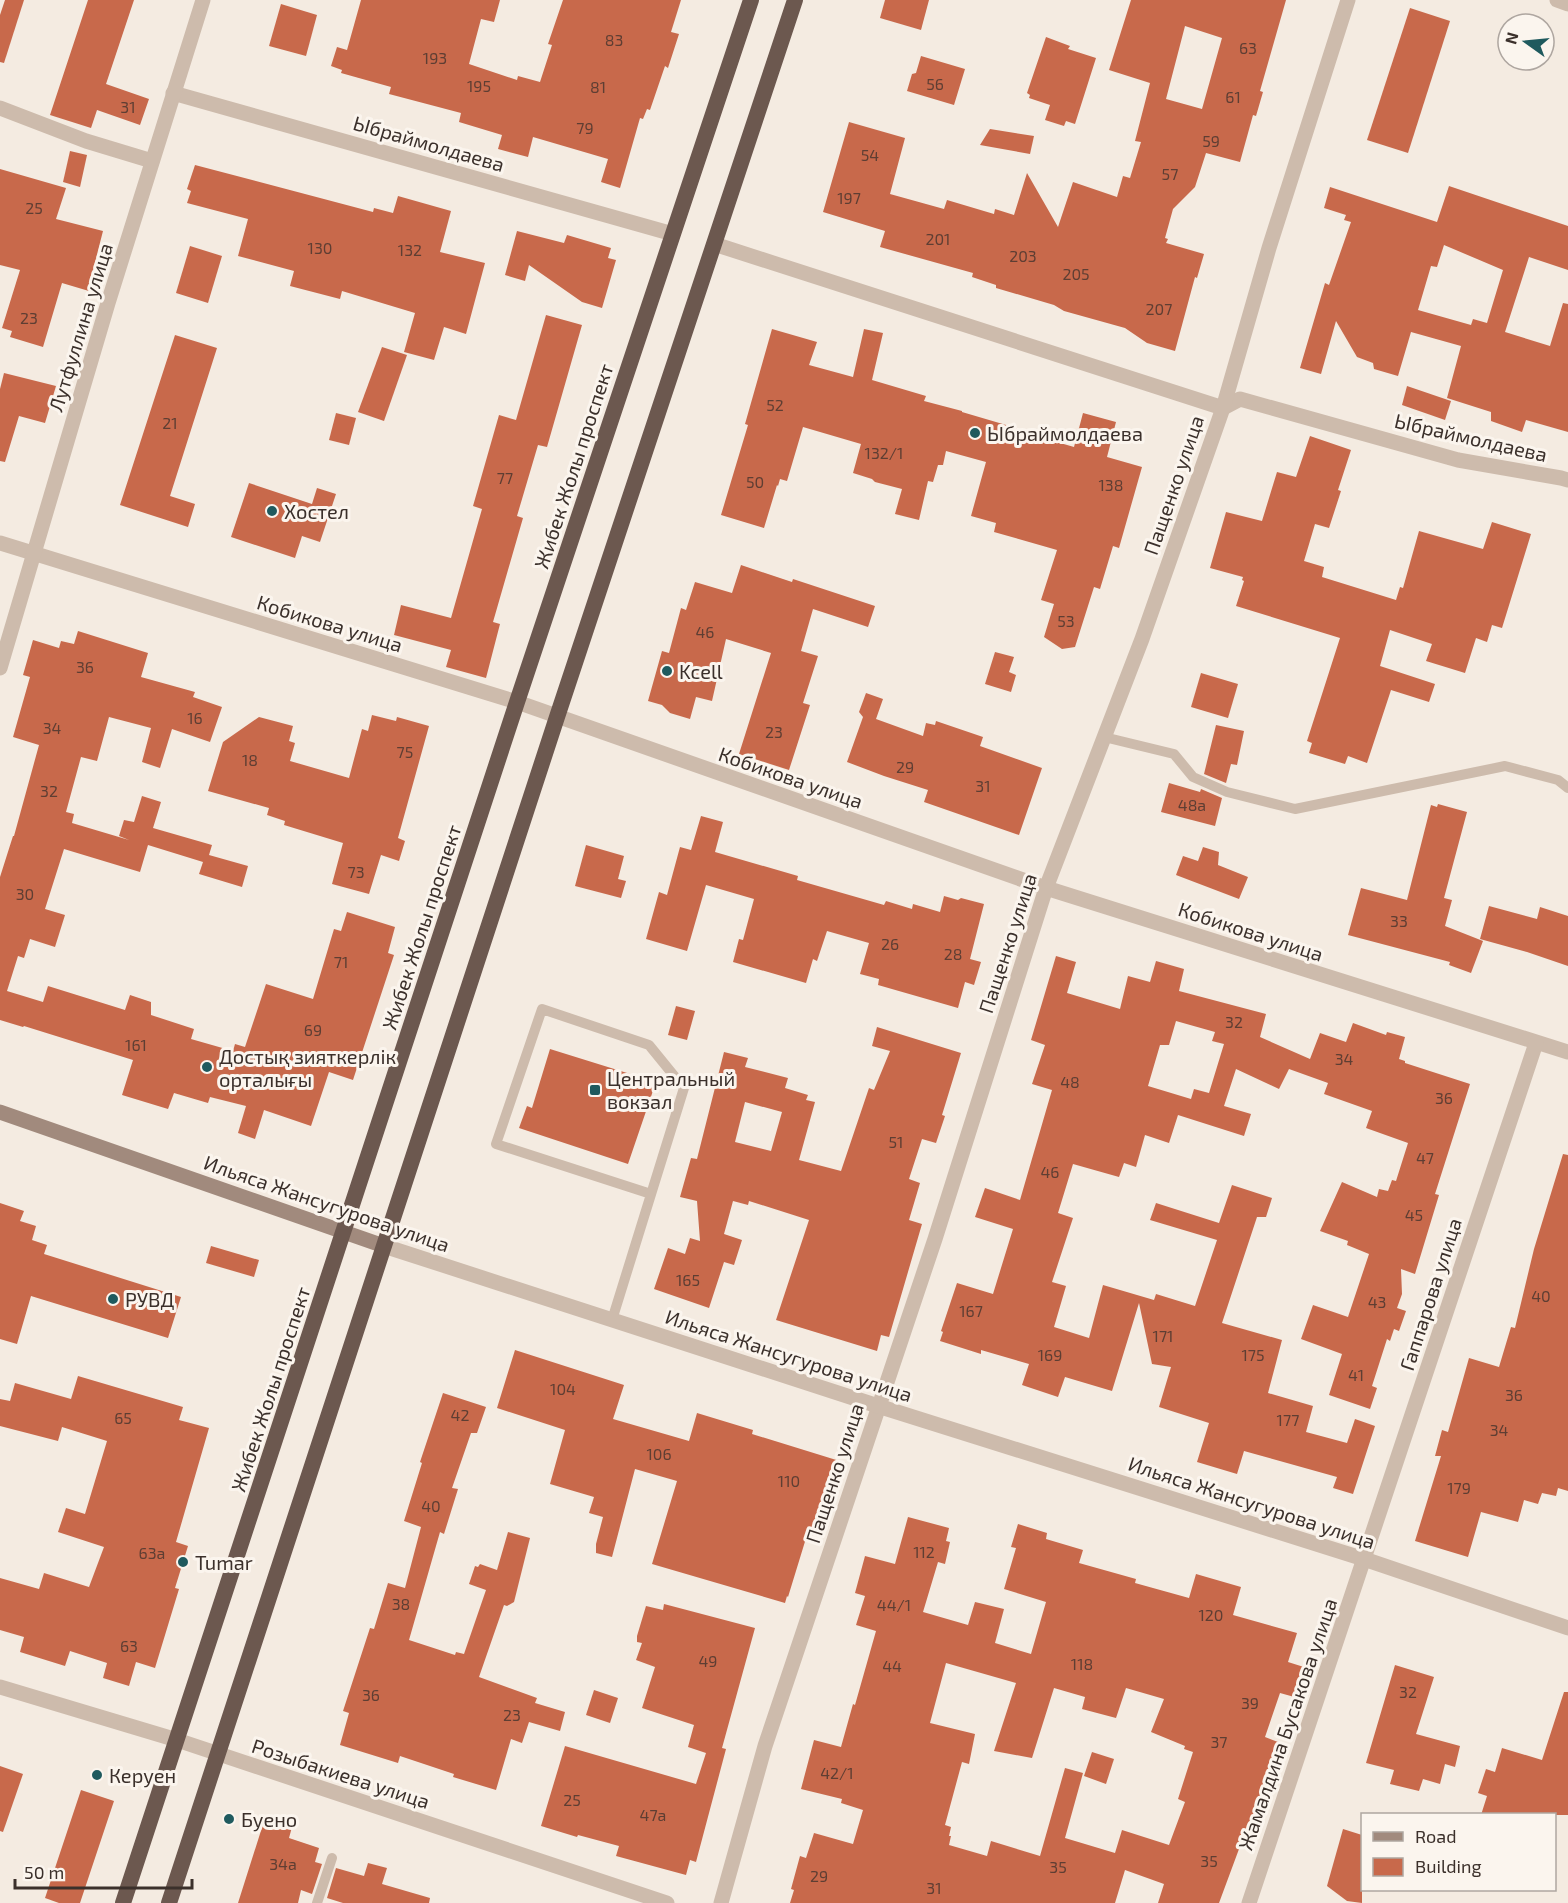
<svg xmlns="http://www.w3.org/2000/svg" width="1568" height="1903" font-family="'Exo 2',sans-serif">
<rect width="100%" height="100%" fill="#f4ebe1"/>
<g fill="#c8694b" fill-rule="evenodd">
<polygon points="5,0 24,0 4,63 0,62 0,15"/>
<polygon points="88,0 134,0 106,84 149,99 140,125 97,110 91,128 50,115"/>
<polygon points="361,0 500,0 494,22 481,19 469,64 517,80 518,76 540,82 552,45 548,44 563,0 681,0 671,32 679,34 668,68 665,66 650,110 647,109 643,119 640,118 620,188 601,182 608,159 533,137 528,157 498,149 502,135 459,122 461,113 389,94 391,87 341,73 342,70 331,66 337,47 347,50"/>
<polygon points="885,0 929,0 921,30 880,18"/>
<path d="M1131,0H1286L1260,91L1263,92L1256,116L1253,115L1240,162L1206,153L1195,187L1173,209L1165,238L1168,239L1166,243L1204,254L1197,278L1195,277L1175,351L1147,343L1125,328L1064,311L1054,305L996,288V285L972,277L973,273L880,247L885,231L823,212L849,122L905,138L890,194L944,209L947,200L994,214L995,209L1014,215L1027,173L1058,227L1073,182L1117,197L1123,176L1130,178L1141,142L1135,141L1150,83L1109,70ZM1185,26L1222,38L1202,109L1166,99Z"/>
<polygon points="281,4 317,15 306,56 269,46"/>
<polygon points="1410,8 1450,21 1408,153 1367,140"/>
<polygon points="1046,37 1070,46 1068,49 1096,58 1075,124 1066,121 1064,126 1045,120 1050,105 1029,98 1030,95 1027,93"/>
<polygon points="921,56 965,69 954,105 907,91 912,74 916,73"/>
<polygon points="990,129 1034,136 1030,154 980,145"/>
<polygon points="70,151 87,155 80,187 63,182"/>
<polygon points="195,165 373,212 374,208 393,213 398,196 451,211 440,252 485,263 466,334 444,327 434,360 404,352 415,313 342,291 340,299 290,286 294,271 238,256 248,219 187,203 191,191 187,189"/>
<polygon points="0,169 66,188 56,219 103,231 93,270 105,273 99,294 62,283 43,347 10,337 12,331 2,328 20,270 0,265"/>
<path d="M1449,186L1568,226V270L1529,257L1505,332L1550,346L1563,303L1568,304V432L1526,420L1522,432L1491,421V412L1447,398L1461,346L1411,332L1398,376L1374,369L1373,363L1357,357L1336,321L1321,374L1300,368L1325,283L1329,285L1351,222L1344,220L1346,215L1324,208L1330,187L1437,222ZM1444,245L1503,270L1487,323L1473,319L1471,325L1418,310L1431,266L1437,267Z"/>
<polygon points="517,231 564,243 567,235 611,248 608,258 616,260 602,308 582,302 529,265 525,281 505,275"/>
<polygon points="190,246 222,256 208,303 176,293"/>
<polygon points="546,315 582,325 547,447 538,445 517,516 523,518 493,622 500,624 486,678 446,667 451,650 394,635 401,605 451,618 482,509 473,506 499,415 516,420"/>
<polygon points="772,329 817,342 809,365 853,377 864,329 883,333 872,380 926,396 924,401 962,411 962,412 1030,432 1029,434 1074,447 1083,413 1116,422 1107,457 1142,467 1119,548 1113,546 1100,589 1094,587 1075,647 1062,649 1044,637 1054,604 1041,600 1057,550 994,532 996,523 971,516 986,462 946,451 943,465 938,465 933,482 928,481 919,520 895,514 902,489 875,482 872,479 853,473 861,444 803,427 787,481 780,479 778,486 777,485 764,528 721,515 748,425 745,424"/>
<polygon points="175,335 217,348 170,496 195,504 188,527 120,505"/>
<polygon points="382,347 407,355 384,421 358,412"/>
<polygon points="4,373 56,386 45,423 19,416 5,462 0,461 0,389"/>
<polygon points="1407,386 1451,401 1445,420 1402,405"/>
<polygon points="336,413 356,418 349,445 329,440"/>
<polygon points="1310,436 1351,450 1338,490 1341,491 1329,528 1315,524 1304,561 1324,567 1322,577 1396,600 1400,587 1403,588 1419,531 1483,549 1492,522 1531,534 1502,628 1492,625 1487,642 1476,638 1465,673 1426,661 1432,644 1390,630 1380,666 1435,684 1429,702 1391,690 1367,763 1348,756 1345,764 1309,753 1312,743 1307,741 1340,638 1236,606 1244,581 1242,580 1243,577 1210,568 1226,512 1262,521 1277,472 1296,477"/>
<polygon points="249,483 312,504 317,488 336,494 320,542 302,536 295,558 231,537"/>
<polygon points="741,565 792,582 793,579 875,606 868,627 813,609 801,651 818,656 803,703 810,705 789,770 739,754 771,653 726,639 712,701 696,697 690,719 670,713 662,705 648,701 662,651 669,653 681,608 686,610 695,582 732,593"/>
<polygon points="78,631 148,653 141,677 195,692 193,697 222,707 210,742 172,729 160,768 142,762 151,728 109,717 97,761 81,757 66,812 74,814 72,823 129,840 119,836 124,820 134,822 142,796 161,802 153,828 212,845 209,855 248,866 242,887 199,874 203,862 148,845 140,872 64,849 45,909 65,915 55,947 30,939 24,958 18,956 7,991 43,1002 48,986 125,1010 130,995 151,1002 151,1015 194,1029 191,1039 233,1051 235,1044 245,1047 266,984 313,999 334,929 341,931 347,912 395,927 388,953 394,955 353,1080 329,1072 311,1126 264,1110 255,1139 238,1133 246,1106 210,1097 208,1103 174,1093 168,1109 122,1095 133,1060 24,1026 23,1027 0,1020 0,877 13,836 14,836 39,745 13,737 30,677 23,675 33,640 59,648 61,641 74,644"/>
<polygon points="995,652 1014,657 1009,672 1016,675 1011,692 985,684"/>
<polygon points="1201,673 1238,684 1228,718 1191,707"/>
<polygon points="866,693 883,699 876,719 923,736 926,723 935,725 936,721 983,737 980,746 1042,768 1019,835 924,802 928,790 884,776 847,762 863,717 859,712"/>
<polygon points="372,715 396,721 397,717 429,726 398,838 405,841 399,861 381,855 369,894 332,884 343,843 284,825 285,821 267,815 269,808 208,791 223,742 259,717 293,726 289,741 295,743 290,761 349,778 362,729 368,731"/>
<polygon points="1216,725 1244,731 1237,765 1231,764 1226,783 1204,774"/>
<polygon points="1169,783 1200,792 1201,789 1222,798 1215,826 1161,812"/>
<polygon points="1438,804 1467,812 1444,898 1452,900 1445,926 1483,941 1471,973 1449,965 1450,962 1348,935 1361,888 1407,900 1431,805 1437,807"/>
<polygon points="701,816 723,822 715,852 798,876 797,880 884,905 886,901 912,909 913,904 940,912 944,896 958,900 961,898 984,904 970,959 981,962 974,985 965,982 958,1008 878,985 879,979 860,974 869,943 827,931 817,961 813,959 806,983 733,962 739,939 743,940 754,899 706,885 687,951 646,939 659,892 667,895 680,847 691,850"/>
<polygon points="586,845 624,856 618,879 626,881 621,898 575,886"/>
<polygon points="1203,847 1219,852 1218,865 1248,877 1239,899 1176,875 1183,856 1198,861"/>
<polygon points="1489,906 1537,919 1540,907 1568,916 1568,966 1527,952 1480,939"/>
<path d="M1056,956L1076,962L1067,993L1120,1009L1128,976L1150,982L1156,961L1184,969L1179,991L1266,1014L1260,1037L1310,1059L1320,1033L1346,1042L1353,1023L1386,1035L1387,1032L1405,1037L1399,1059L1405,1061V1063L1470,1084L1435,1194L1439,1195L1415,1274L1401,1269L1402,1294L1397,1308L1406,1311L1399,1331L1394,1329L1390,1341L1387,1339L1372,1386L1377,1388L1370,1409L1329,1395L1342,1354L1301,1339L1313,1305L1348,1317L1369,1254L1347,1245L1348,1241L1320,1231L1342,1182L1377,1197L1379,1189L1388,1191L1392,1180L1396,1181L1408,1143L1366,1128L1372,1111L1324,1094L1328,1083L1289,1069L1279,1089L1236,1069L1224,1106L1251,1114L1244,1136L1178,1115L1169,1143L1145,1135L1136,1167L1124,1163L1119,1177L1073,1164L1058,1213L1073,1218L1052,1282L1066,1286L1054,1327L1089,1338L1103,1285L1154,1300L1156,1294L1195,1306L1217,1240L1150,1220L1156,1203L1219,1223L1232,1185L1272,1198L1266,1217H1257L1222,1323L1282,1340L1268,1393L1313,1406L1306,1432L1347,1443L1355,1419L1375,1426L1353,1494L1333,1488L1337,1477L1244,1451L1237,1474L1197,1462L1209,1423L1159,1407L1171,1367L1152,1364L1139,1303L1112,1391L1065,1377L1058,1397L1022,1385L1029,1364L981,1350V1354L940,1341L943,1332L941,1331L957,1283L993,1294L1013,1229L975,1217L985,1188L1020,1200L1052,1090L1032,1084L1045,1045L1031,1040ZM1176,1021L1215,1032L1212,1041L1224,1044L1209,1093L1194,1089L1191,1099L1148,1086L1160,1045H1169Z"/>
<polygon points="676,1006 695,1011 687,1040 668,1035"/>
<path d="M877,1027L961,1053L942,1115L945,1116L936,1143L922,1139L909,1179L920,1183L909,1220L922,1224L889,1337L881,1335L877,1351L776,1320L809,1220L749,1201L748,1205L733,1201L724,1234L742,1240L734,1265L724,1262L709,1308L654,1289L668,1248L685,1254L690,1238L700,1241L697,1201L680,1197L691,1158L697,1159L724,1052L748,1058L745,1067L788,1078L785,1088L808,1095L806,1100L815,1102L799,1160L841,1171L869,1088L874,1090L890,1051L872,1046ZM745,1102L782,1112L771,1151L735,1142Z"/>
<polygon points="550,1049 656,1082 628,1164 519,1128 527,1106 532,1108"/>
<polygon points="1563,1154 1568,1155 1568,1491 1558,1488 1556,1496 1542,1493 1538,1504 1524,1500 1518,1522 1481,1512 1468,1557 1415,1541 1441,1456 1435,1456 1442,1430 1448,1432 1469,1358 1499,1367 1511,1327 1515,1328 1534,1249"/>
<polygon points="0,1203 24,1211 20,1221 36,1226 32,1240 47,1245 44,1254 181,1297 168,1338 31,1296 17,1344 0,1339"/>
<polygon points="211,1246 259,1260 254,1277 206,1263"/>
<polygon points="515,1350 624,1385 613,1419 689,1441 697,1413 753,1430 752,1434 846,1463 830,1515 819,1511 812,1536 807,1535 788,1597 787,1596 785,1603 652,1564 677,1481 635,1469 612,1557 596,1553 596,1544 603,1517 589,1513 594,1497 550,1484 565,1430 497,1408"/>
<polygon points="78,1376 183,1407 179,1420 209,1428 176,1542 188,1546 175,1588 179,1589 155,1668 136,1662 129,1686 103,1678 107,1663 70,1651 65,1666 20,1652 24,1637 0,1630 0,1578 39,1589 44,1573 89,1587 104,1547 58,1532 66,1508 85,1514 107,1441 62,1427 58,1441 0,1426 0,1399 10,1401 15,1383 71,1399"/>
<polygon points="443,1393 486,1407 477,1433 471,1433 452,1488 458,1489 444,1534 440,1532 409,1640 455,1655 456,1652 464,1654 486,1590 469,1584 475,1566 478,1567 480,1564 497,1570 508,1532 530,1538 514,1602 507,1606 504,1605 479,1677 537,1698 535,1703 565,1712 560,1731 529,1722 522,1743 511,1739 496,1790 453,1777 454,1774 400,1756 398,1763 340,1745 349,1713 343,1711 370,1628 374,1629 388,1583 405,1588 421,1527 404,1521 422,1463 420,1462"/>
<path d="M908,1517L949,1528L946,1541L950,1542L945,1564L938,1562L923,1612L968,1625L975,1602L1004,1609L995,1643L1031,1654L1046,1602L1004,1589L1016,1548L1011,1547L1018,1524L1047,1533L1046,1539L1083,1550L1079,1563L1136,1579L1135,1583L1189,1598L1196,1574L1241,1587L1233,1615L1297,1633L1288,1662L1307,1668L1298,1698L1280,1693L1265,1737L1278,1742L1274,1752L1278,1753L1272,1771L1268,1770L1251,1822H1249L1219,1903H1158L1164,1884L1125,1870L1115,1903H790L794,1890L791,1889L800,1856L806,1858L814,1833L853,1844L863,1810L841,1803L842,1799L801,1789L814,1740L841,1747L853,1704L855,1705L876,1631L856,1625L865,1596L855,1593L865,1556L895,1564ZM946,1663L1016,1683L994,1751L1032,1758L1054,1688L1085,1697L1082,1709L1116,1718L1126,1688L1164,1699L1151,1732L1185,1746L1184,1749L1193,1752L1178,1799L1185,1802L1169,1845L1122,1830L1115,1853L1065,1838L1083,1773L1065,1768L1040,1856L991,1841L987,1856L949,1845L951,1836H949L951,1827L945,1825L962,1762L969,1764L975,1734L930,1723Z"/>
<polygon points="664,1604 755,1628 722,1748 726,1749 696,1862 690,1860 686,1875 616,1856 619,1846 578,1835 577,1837 541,1826 565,1746 696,1784 706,1753 688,1747 694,1725 642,1708 655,1667 636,1660 642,1643 637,1642 637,1636 646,1606 663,1610"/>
<polygon points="1395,1665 1434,1677 1416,1734 1460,1746 1455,1767 1445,1764 1440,1784 1423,1779 1419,1791 1390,1784 1394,1770 1366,1763"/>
<polygon points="594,1690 618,1698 610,1723 586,1715"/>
<polygon points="1564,1692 1568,1692 1568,1815 1481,1815 1487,1796 1478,1793 1486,1769 1495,1772 1502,1748 1542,1760"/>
<polygon points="1092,1752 1114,1759 1106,1784 1084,1776"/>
<polygon points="0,1766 23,1774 3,1832 0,1831"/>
<polygon points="81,1790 114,1801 80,1903 59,1903 45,1898"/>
<polygon points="265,1818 292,1827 289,1838 319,1848 315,1862 322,1864 312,1894 301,1890 298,1903 238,1903"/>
<polygon points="1343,1829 1362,1835 1362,1903 1347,1901 1327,1886"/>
<polygon points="368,1863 387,1868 382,1884 430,1898 429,1903 343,1903 327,1898 336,1868 364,1876"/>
</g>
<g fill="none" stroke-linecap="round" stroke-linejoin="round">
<g stroke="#cdbbac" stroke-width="10">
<polyline points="1104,737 1174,754 1193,777 1227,792 1295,809 1505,766 1558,780 1568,788"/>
<polyline points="612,1320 684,1088 649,1045 542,1009 496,1144 651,1194"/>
<polyline points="317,1903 332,1858"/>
</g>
<g stroke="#cdbbac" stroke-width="15">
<polyline points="173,93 673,234"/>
<polyline points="0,108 86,141 152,161"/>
<polyline points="714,244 1223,408 1240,399 1458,460 1561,478 1568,480"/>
<polyline points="0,543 517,702 1046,888 1568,1052"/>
<polyline points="0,668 108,303 203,0"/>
<polyline points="0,1687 177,1740 667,1903"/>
<polyline points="721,1903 765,1746 935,1239 1046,888 1142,639 1223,408 1269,248 1348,0"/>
<polyline points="1249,1903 1536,1043"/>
</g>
<g stroke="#cdbbac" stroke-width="15">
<polyline points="1557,0 1568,4"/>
<polyline points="384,1246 878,1406 1364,1559 1568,1628"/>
</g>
<polyline stroke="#a18a7d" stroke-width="15" points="0,1112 384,1246"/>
<g stroke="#6c584f" stroke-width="16">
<polyline points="123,1903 517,702 751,0"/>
<polyline points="169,1903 557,717 795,0"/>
</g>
</g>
<g fill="#1f5a5e" stroke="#fbf5ee" stroke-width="2">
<circle cx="975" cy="433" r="6"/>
<circle cx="272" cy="511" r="6"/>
<circle cx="667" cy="671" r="6"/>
<circle cx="207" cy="1067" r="6"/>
<rect x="589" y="1084" width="12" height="12" rx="3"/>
<circle cx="113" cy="1299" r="6"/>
<circle cx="183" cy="1562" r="6"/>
<circle cx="97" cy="1775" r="6"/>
<circle cx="229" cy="1819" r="6"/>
</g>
<g text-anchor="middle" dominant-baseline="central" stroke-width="6" stroke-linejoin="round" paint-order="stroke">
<g font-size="16" fill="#5e3e33">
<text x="614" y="39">83</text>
<text x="1248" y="47">63</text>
<text x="435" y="57">193</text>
<text x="935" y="83">56</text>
<text x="479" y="85">195</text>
<text x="598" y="86">81</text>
<text x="1233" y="96">61</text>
<text x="128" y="106">31</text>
<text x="585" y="127">79</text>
<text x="1211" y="140">59</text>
<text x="870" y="154">54</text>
<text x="1170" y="173">57</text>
<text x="849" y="197">197</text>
<text x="34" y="207">25</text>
<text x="938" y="238">201</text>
<text x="320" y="247">130</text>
<text x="410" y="249">132</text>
<text x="1023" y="255">203</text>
<text x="1076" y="273">205</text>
<text x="1159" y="308">207</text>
<text x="29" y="317">23</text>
<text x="775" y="404">52</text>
<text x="170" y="422">21</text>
<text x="884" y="452">132/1</text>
<text x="505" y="477">77</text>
<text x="755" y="481">50</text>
<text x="1111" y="484">138</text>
<text x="1066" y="620">53</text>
<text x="705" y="631">46</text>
<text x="85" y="666">36</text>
<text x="195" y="717">16</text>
<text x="52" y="727">34</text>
<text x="774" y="731">23</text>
<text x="405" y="751">75</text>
<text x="250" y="759">18</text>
<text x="905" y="766">29</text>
<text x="983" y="785">31</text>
<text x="49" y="790">32</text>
<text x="1192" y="804">48а</text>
<text x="356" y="871">73</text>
<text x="25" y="893">30</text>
<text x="1399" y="920">33</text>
<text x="890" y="943">26</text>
<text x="953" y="953">28</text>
<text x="341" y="961">71</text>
<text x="1234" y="1021">32</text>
<text x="313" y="1029">69</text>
<text x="136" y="1044">161</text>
<text x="1344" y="1058">34</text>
<text x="1070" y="1081">48</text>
<text x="1444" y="1097">36</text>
<text x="896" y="1141">51</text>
<text x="1425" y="1157">47</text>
<text x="1050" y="1171">46</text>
<text x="1414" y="1214">45</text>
<text x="688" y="1279">165</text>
<text x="1541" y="1295">40</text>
<text x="1377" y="1301">43</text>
<text x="971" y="1310">167</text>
<text x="1163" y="1335">171</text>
<text x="1050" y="1354">169</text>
<text x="1253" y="1354">175</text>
<text x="1356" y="1374">41</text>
<text x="563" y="1388">104</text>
<text x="1514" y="1394">36</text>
<text x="460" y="1414">42</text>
<text x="123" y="1417">65</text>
<text x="1288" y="1419">177</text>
<text x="1499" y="1429">34</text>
<text x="659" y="1453">106</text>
<text x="789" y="1480">110</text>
<text x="1459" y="1487">179</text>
<text x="431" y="1505">40</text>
<text x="924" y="1551">112</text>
<text x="152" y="1552">63а</text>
<text x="401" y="1603">38</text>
<text x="894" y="1604">44/1</text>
<text x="1211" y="1614">120</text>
<text x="129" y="1645">63</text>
<text x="708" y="1660">49</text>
<text x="1082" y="1663">118</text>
<text x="892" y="1665">44</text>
<text x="1408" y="1691">32</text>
<text x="371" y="1694">36</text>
<text x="1250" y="1702">39</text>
<text x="512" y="1714">23</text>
<text x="1219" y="1741">37</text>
<text x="837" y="1772">42/1</text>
<text x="572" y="1799">25</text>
<text x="653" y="1814">47а</text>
<text x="1209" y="1860">35</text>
<text x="283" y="1863">34а</text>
<text x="1058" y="1866">35</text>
<text x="819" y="1875">29</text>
<text x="934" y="1887">31</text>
</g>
<g font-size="20" fill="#3b302b" stroke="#fbf5ee">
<text transform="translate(429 143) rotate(16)">Ыбраймолдаева</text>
<text transform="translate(80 327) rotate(-73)">Лутфуллина улица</text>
<text transform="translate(1471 437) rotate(13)">Ыбраймолдаева</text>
<text transform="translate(573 466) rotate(-72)">Жибек Жолы проспект</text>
<text transform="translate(1173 485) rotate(-71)">Пащенко улица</text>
<text transform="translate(330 623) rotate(17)">Кобикова улица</text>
<text transform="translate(791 777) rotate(19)">Кобикова улица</text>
<text transform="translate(421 927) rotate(-72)">Жибек Жолы проспект</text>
<text transform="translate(1251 931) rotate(18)">Кобикова улица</text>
<text transform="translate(1007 943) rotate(-72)">Пащенко улица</text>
<text transform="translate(327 1203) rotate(19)">Ильяса Жансугурова улица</text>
<text transform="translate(1430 1294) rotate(-72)">Гаппарова улица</text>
<text transform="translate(789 1355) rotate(18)">Ильяса Жансугурова улица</text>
<text transform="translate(270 1389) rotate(-72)">Жибек Жолы проспект</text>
<text transform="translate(834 1473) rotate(-72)">Пащенко улица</text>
<text transform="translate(1252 1502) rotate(18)">Ильяса Жансугурова улица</text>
<text transform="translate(1287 1724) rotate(-71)">Жамалдина Бусакова улица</text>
<text transform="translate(341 1773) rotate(18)">Розыбакиева улица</text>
</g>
<g font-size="20" fill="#3b302b" stroke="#fbf5ee" text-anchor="start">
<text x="987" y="433">Ыбраймолдаева</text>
<text x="284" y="511">Хостел</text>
<text x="679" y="671">Kcell</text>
<text x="219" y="1056">Достық зияткерлік<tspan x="219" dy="23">орталығы</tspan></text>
<text x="607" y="1078">Центральный<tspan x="607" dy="23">вокзал</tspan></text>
<text x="125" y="1299">РУВД</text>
<text x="195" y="1562">Tumar</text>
<text x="109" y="1775">Керуен</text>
<text x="241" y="1819">Буено</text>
</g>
</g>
<rect x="1361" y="1813" width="195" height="78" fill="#fbf5ee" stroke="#aea6a0" stroke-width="1.5"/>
<rect x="1373" y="1832" width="30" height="9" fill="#a18a7d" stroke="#aea6a0" stroke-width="1.5"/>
<text x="1415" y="1843" font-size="18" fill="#3b302b">Road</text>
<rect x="1373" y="1858" width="30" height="18" fill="#c8694b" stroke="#aea6a0" stroke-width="1.5"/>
<text x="1415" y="1873" font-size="18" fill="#3b302b">Building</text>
<g transform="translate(1526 42) rotate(285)"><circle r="28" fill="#fbf5ee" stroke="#aea6a0" stroke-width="1.5"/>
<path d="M0-4.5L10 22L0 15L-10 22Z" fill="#1f5a5e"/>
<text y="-9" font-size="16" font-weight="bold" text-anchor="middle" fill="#3b302b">N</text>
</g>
<path d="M15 1879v9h177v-9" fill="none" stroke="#3b302b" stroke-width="3"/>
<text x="24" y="1879" font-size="18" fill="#3b302b" stroke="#fbf5ee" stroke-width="4.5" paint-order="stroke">50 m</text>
</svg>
